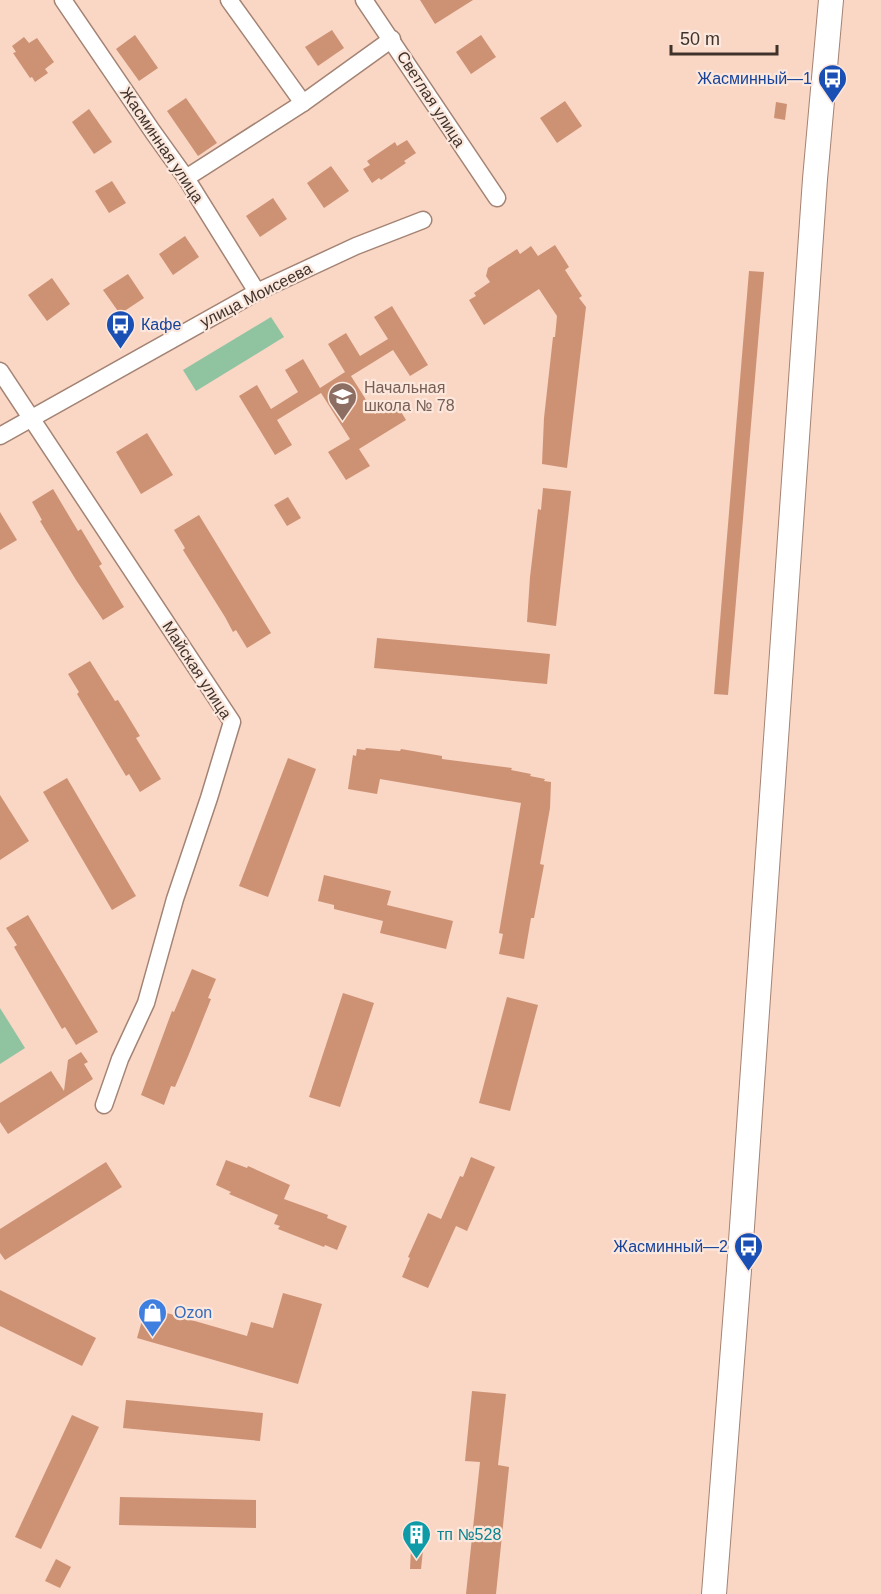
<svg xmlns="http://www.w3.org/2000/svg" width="881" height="1594" font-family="Helvetica,sans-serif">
<rect width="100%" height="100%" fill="#fad6c5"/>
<g fill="#90c4a0">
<polygon points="271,317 284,337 196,391 183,370"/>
<polygon points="0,1008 25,1048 0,1064"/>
</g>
<g fill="#cd9274">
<polygon points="420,0 473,0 435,24"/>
<polygon points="332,30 344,48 318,66 305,47"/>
<polygon points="135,35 158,68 139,81 116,49"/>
<polygon points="481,35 496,57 471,74 456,52"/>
<polygon points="24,37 29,43 37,38 54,62 45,69 48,73 35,82 32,77 30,78 13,53 16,52 12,46"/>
<polygon points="186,98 217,143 198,156 167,111"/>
<polygon points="565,101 582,126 557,143 540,118"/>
<polygon points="776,102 787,104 785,120 774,118"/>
<polygon points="89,109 112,142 94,154 72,122"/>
<polygon points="407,140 416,153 404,161 406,163 381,180 379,178 372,183 363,169 370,165 367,161 395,142 397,146"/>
<polygon points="331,166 349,191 324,208 307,183"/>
<polygon points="112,181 126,203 109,213 95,191"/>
<polygon points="273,198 287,219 260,237 246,216"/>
<polygon points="185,236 199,257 173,275 159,254"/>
<polygon points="555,245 569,267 565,270 582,296 579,298 586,307 567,468 542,464 544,418 553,337 555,337 557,316 539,289 484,325 469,300 476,296 474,293 490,282 486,276 488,268 517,249 520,254 531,246 538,256"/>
<polygon points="749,271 764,272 728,695 714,694"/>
<polygon points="128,274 144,298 120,314 103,290"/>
<polygon points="52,278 70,304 47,321 28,295"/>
<polygon points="392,306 428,365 410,376 393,350 351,376 375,414 395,402 406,420 359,449 370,466 346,480 328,452 350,439 321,393 277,420 292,445 275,455 239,396 257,385 271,409 298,392 285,370 303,359 320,388 345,372 328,344 346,333 360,356 388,339 374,317"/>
<polygon points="147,433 173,475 141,494 116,452"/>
<polygon points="543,488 571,491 556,626 527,622 530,577 538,509 541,510"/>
<polygon points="53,489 78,531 81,529 102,564 99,566 124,607 103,620 76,580 40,521 42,520 32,502"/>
<polygon points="288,497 301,518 287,526 274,505"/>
<polygon points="0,512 17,540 0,550"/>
<polygon points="199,515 271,633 247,648 236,630 233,632 225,617 183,550 185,548 174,530"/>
<polygon points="377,638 550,654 547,684 374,668"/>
<polygon points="90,661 115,701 118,700 140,736 136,738 161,779 140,792 129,774 126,776 77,694 79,692 68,674"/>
<polygon points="366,748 400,751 401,749 442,756 442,759 512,768 511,770 531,774 530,776 545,779 544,781 551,782 550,808 540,864 544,865 534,918 531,918 524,959 499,954 503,934 499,933 521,803 380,779 377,794 348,789 353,755 356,756 357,749 365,750"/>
<polygon points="288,758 316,769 268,897 239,886"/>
<polygon points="67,778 136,896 112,910 43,792"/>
<polygon points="0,795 29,841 0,860"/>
<polygon points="324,875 391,891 387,905 453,921 446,949 380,933 383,921 334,909 334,905 318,901"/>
<polygon points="28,915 98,1032 76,1045 65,1027 62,1029 14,947 17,945 6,928"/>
<polygon points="192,969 216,979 208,998 211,999 189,1054 175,1087 171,1086 164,1105 141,1095 172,1011 174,1012"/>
<polygon points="343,993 374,1003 340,1107 309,1097"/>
<polygon points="507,997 538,1005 510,1111 479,1103"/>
<polygon points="81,1052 88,1062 84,1064 93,1079 8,1134 0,1122 0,1103 51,1071 64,1091 68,1060"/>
<polygon points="471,1157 495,1167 467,1231 456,1226 428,1288 402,1277 410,1258 408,1257 428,1213 441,1219 460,1176 463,1177"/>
<polygon points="226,1160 247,1168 248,1166 290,1185 284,1199 328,1215 327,1218 347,1226 337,1250 325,1245 324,1247 278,1229 280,1226 274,1224 278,1215 229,1194 231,1192 216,1185"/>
<polygon points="106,1162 122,1187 5,1260 0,1253 0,1229"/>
<polygon points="0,1290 96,1338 82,1366 0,1326"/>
<polygon points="283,1293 322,1304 298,1384 137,1338 146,1307 247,1336 251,1322 273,1328"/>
<polygon points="472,1391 506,1394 498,1465 509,1467 496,1594 466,1594 480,1462 465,1461"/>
<polygon points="126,1400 263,1413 260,1441 123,1428"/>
<polygon points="72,1415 99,1427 41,1549 15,1537"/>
<polygon points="120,1497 256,1500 256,1528 119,1525"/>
<polygon points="411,1549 423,1550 421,1569 410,1569"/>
<polygon points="56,1559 71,1567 60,1588 45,1581"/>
</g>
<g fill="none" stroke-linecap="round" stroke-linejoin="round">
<defs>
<g id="minor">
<polyline points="63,0 153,132 186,178 257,292"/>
<polyline points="229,0 303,103"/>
<polyline points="364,0 497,198"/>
<polyline points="186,178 303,103 392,39"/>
<polyline points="0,371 232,722 209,798 175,899 146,1003 120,1059 104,1105"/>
<polyline points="0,436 257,292 356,246 423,220"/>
</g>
<polyline id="secondary" points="714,1594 739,1270 815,179 831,0"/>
</defs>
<use href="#minor" stroke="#a38373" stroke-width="19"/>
<use href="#secondary" stroke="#a38373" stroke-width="26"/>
<use href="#minor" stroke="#fff" stroke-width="16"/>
<use href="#secondary" stroke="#fff" stroke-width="24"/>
</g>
<defs>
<symbol id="bus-pin" viewBox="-11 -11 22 30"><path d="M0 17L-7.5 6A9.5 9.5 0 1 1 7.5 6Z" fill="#1a4fb4" stroke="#fce7dc"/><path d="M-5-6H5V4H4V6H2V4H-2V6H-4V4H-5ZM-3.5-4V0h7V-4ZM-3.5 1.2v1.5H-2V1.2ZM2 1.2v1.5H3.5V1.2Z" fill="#fff"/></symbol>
<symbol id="school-pin" viewBox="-11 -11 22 30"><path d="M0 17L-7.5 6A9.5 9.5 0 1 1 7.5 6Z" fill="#8d6e63" stroke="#fce7dc"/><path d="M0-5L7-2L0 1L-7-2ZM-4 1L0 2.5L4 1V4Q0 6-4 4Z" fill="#fff"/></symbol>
<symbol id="shop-pin" viewBox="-11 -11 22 30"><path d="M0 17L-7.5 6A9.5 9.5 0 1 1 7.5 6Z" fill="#3f7fe0" stroke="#fce7dc"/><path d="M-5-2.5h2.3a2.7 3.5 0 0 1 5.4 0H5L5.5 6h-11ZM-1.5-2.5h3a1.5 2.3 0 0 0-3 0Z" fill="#fff"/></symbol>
<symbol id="building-pin" viewBox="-11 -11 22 30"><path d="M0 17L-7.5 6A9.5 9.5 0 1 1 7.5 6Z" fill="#0f9aa8" stroke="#fce7dc"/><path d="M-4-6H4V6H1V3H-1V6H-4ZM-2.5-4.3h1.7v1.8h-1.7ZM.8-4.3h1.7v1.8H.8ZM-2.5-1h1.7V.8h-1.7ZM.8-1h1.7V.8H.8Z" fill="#fff"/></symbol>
</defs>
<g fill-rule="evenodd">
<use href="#bus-pin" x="816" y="62" width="33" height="45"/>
<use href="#bus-pin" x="104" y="308" width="33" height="45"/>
<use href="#school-pin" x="326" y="380" width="33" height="45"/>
<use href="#bus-pin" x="732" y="1230" width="33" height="45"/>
<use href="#shop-pin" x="136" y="1296" width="33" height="45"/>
<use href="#building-pin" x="400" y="1518" width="33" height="45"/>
</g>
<g text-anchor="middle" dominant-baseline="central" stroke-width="4.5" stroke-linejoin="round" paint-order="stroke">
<g font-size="16" fill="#164399" stroke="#fce7dc" text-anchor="end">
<text x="812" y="78">Жасминный—1</text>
<text x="141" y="324" text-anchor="start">Кафе</text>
<text x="728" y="1246">Жасминный—2</text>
</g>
<g font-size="16" fill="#3f322b" stroke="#fce7dc">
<text transform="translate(431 99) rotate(57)">Светлая улица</text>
<text transform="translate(162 145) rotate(56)">Жасминная улица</text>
<text transform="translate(256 295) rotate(-27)">улица Моисеева</text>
<text transform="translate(197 670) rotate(57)">Майская улица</text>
</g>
<g font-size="16" fill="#785e54" stroke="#fce7dc" text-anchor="start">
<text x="364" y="387">Начальная<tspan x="364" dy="18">школа № 78</tspan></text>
</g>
<g font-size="16" fill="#366cbe" stroke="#fce7dc" text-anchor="start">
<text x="174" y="1312">Ozon</text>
</g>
<g font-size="16" fill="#0d838f" stroke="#fce7dc" text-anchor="start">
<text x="437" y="1534">тп №528</text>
</g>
</g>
<path d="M671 45v9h106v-9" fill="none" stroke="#3f322b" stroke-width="3"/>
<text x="680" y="45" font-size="18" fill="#3f322b" stroke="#fce7dc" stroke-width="4.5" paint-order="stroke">50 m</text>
</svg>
